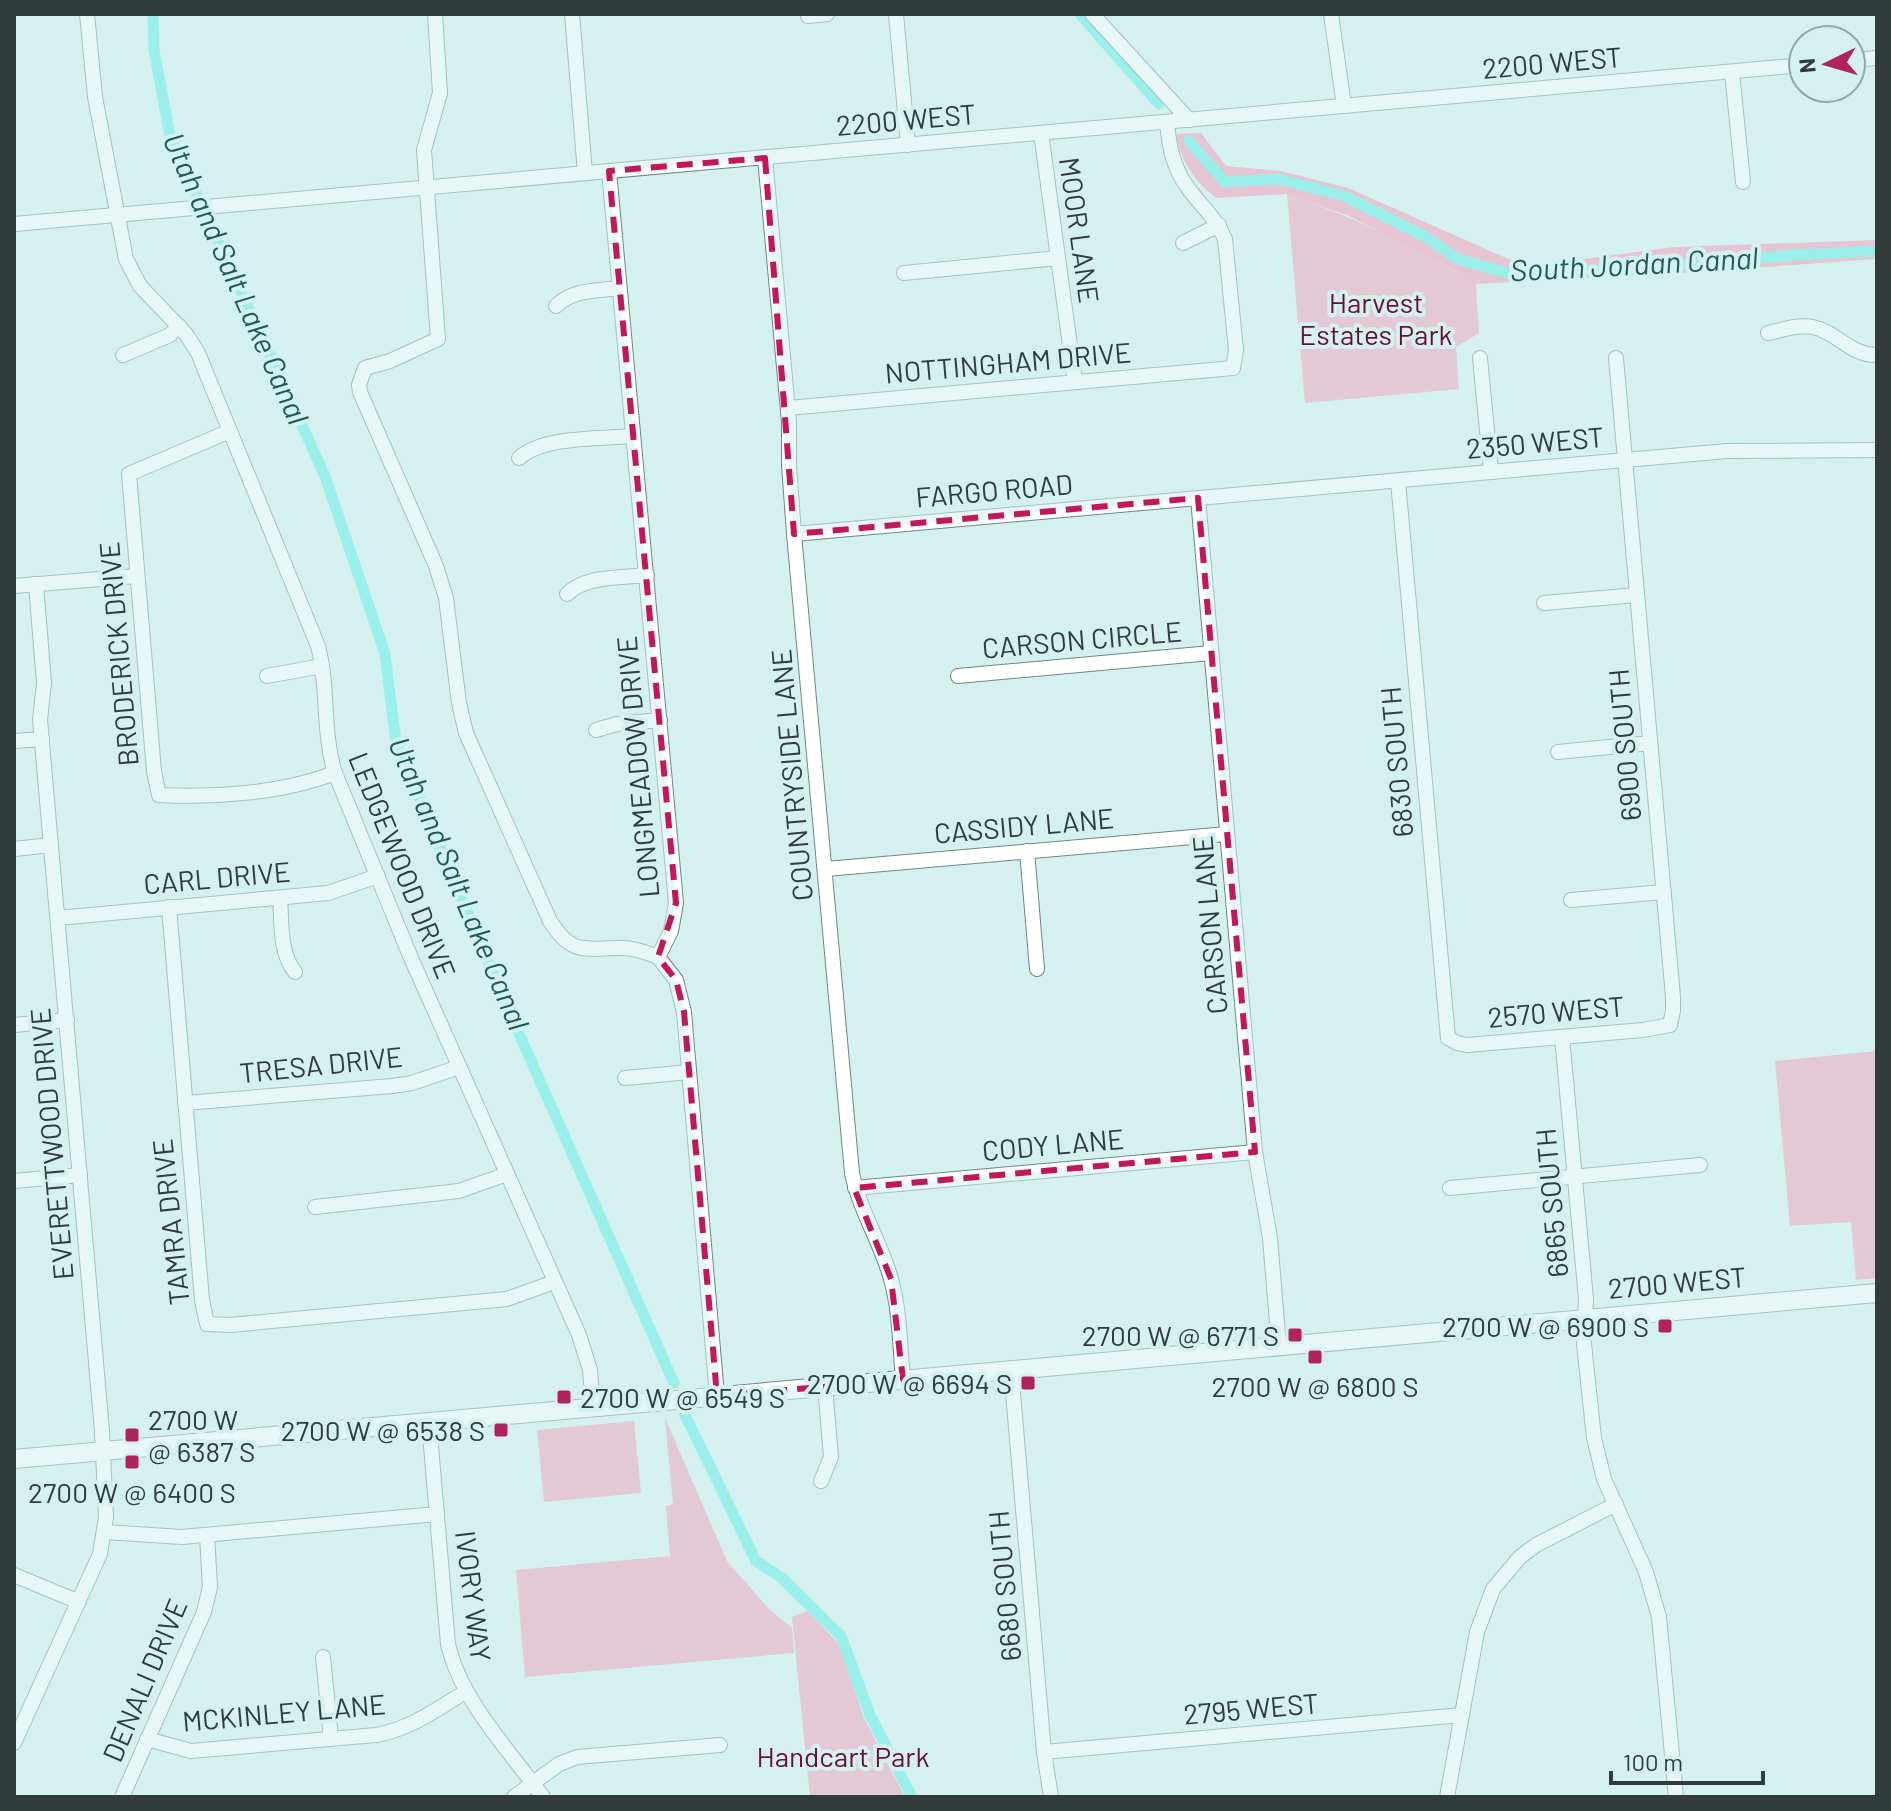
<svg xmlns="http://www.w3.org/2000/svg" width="1891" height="1811" font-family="Barlow,sans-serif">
<rect width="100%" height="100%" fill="#d4f1ef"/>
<g fill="#f69ab2">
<path d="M1287,194C1352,217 1417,246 1476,284L1479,333L1456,347L1459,389L1305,403Z"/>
<polygon points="1877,1051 1877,1278 1856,1280 1851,1222 1790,1226 1775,1061"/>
<polygon points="665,1418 727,1561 769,1609 792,1628 794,1653 525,1677 516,1570 670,1556 666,1506 673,1504"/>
<polygon points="634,1421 641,1493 544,1502 537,1430"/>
<polygon points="808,1611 839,1644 864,1718 905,1797 810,1797 792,1617"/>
</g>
<path fill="#f891ad" d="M1201,133L1226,166L1281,171L1348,188L1506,258L1532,266L1674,247L1877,240V259L1682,273L1476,284L1449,267L1349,216L1287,194L1216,198C1194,180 1181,162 1176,134Z"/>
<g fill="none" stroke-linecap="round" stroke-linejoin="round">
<g stroke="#55eee5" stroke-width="11">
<polyline points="153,14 154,50 170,136 325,476 385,654 396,742 508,1009 674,1383"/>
<polyline points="1080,14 1159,104"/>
<polyline points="1189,141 1225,182 1278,179 1344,196 1426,237 1458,259 1510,274 1661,267 1794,255 1877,251"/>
<polyline points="685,1415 756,1561 782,1578 841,1636 870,1715 912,1797"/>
</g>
<defs>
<g id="minor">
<path d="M87,14L95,97L126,259L140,286L186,334L198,353L318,646C329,687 322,732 335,773L411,958L579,1335L590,1370L593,1408"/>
<path d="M435,14L440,93L424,150L438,339L390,361L365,368L359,385L360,392L436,566L446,598L459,703L466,733L550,921C572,956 585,948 621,948C634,948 646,952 658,957"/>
<polyline points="572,14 585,173"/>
<polyline points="896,14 908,145"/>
<polyline points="1092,14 1189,120"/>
<polyline points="1331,14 1344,106"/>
<polyline points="808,16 827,14"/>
<polyline points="1851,60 1877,58"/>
<polyline points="1732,72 1743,182"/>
<polyline points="1041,133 1075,382"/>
<path d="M765,158L789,422V465L794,534L852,1173C860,1212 881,1242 891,1279C900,1311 900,1347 903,1380"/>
<polyline points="609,171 676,903 671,931 658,957 676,980 684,1012 717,1396"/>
<polyline points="14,224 1803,65"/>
<polyline points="1183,243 1219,225"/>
<polyline points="904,273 1058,258"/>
<path d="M556,306C573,289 597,291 619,288"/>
<path d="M1768,333C1783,330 1798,324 1813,327C1837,332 1851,356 1877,355"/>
<polyline points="123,355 170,335 179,326"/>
<polyline points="1480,358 1491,472"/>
<path d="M788,408L1233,368L1236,350L1225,239C1216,218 1201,206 1188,188C1173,168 1169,146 1167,122"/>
<path d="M230,431L129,474L154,771L159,795C215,798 283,793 335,773"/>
<path d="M519,458C544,436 599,439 632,436"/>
<polyline points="1398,481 1448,1038 1457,1043 1467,1045 1643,1030 1670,1025 1673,1011 1673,997 1616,358"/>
<polyline points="1198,498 1255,1152 1270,1238 1279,1347"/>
<polyline points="794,534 1727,451 1877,450"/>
<polyline points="14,586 137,576"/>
<path d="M567,594C587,575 620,578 647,575"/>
<polyline points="1544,603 1637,595"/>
<polyline points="267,676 322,666"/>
<polyline points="958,676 1211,653"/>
<polyline points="596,730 617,724 660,720"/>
<polyline points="14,741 42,739"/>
<polyline points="1558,752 1650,743"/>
<polyline points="14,849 51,845"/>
<polyline points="1027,851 1037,969"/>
<polyline points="826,869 1227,834"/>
<path d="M280,898C282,922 279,952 295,972"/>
<polyline points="1571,900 1664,892"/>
<polyline points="169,907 202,1300 207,1324 231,1325 507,1299 554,1282"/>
<polyline points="58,918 328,893 378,876"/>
<polyline points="14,1025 67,1020"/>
<polyline points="1562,1037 1586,1299 1584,1344 1594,1438 1604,1479 1646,1572 1659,1617 1676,1797"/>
<polyline points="625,1078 689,1072"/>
<polyline points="185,1103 392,1086 412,1083 459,1067"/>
<polyline points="14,1181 80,1175"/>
<polyline points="855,1188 1255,1152"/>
<polyline points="1450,1188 1700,1165"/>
<polyline points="315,1207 459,1191 507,1174"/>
<polyline points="1011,1370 1044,1752 1051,1797"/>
<path d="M429,1423L448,1644C461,1701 509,1750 543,1797"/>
<polyline points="821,1481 831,1457 825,1386"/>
<polyline points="105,1532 182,1537 437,1514"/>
<polyline points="14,1575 79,1602"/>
<polyline points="323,1657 331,1738"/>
<path d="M147,1739L191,1751L376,1735C410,1729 436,1710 465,1692"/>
<polyline points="14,1743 100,1554 106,1517 102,1431 40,720 44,683 36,584"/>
<polyline points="1044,1752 1462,1715"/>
<polyline points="122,1797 204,1612 210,1587 207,1535"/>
<polyline points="514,1797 559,1764 577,1757 720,1745"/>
<polyline points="1447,1797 1477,1632 1493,1589 1520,1557 1536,1545 1616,1504"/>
</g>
<polyline id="major" points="14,1459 1877,1293"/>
</defs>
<use href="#minor" stroke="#6d8886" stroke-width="16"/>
<use href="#major" stroke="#6d8886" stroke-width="20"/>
<use href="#minor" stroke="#fff" stroke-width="14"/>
<use href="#major" stroke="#fff" stroke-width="18"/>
</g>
<path d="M0 0H1891V1811H0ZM765,158L794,534L1198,498L1255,1152L854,1188L891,1279L903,1380L717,1396L684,1012L676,980L658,957L676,903L609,171Z" fill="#d4f1ef" fill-opacity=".55" fill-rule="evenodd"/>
<path fill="none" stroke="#c2185b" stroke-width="6" stroke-dasharray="16 10" stroke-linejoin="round" d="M765,158L794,534L1198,498L1255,1152L854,1188L891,1279L903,1380L717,1396L684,1012L676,980L658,957L676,903L609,171Z"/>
<g fill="#b1235c" stroke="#d4f1ef" stroke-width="3">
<rect x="1657" y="1318" width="16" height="16" rx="4"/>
<rect x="1287" y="1327" width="16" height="16" rx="4"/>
<rect x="1307" y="1349" width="16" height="16" rx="4"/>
<rect x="1020" y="1375" width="16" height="16" rx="4"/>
<rect x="556" y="1389" width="16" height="16" rx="4"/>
<rect x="493" y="1422" width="16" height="16" rx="4"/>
<rect x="124" y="1427" width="16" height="16" rx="4"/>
<rect x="124" y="1454" width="16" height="16" rx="4"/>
</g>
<g text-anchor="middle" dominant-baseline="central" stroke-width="8" stroke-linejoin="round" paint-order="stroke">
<g font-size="28" fill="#313c3b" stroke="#d4f1ef">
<text transform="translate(1552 62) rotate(-5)">2200 WEST</text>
<text transform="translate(906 119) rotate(-5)">2200 WEST</text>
<text transform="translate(1080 230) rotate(82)">MOOR LANE</text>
<text transform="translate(1008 362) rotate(-5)">NOTTINGHAM DRIVE</text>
<text transform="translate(1535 442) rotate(-5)">2350 WEST</text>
<text transform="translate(994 490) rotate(-5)">FARGO ROAD</text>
<text transform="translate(1082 639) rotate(-5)">CARSON CIRCLE</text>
<text transform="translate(118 654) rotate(-95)">BRODERICK DRIVE</text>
<text transform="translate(1624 745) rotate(-95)">6900 SOUTH</text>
<text transform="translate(1396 762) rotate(-95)">6830 SOUTH</text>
<text transform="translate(637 767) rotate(-95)">LONGMEADOW DRIVE</text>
<text transform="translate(791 775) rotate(-95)">COUNTRYSIDE LANE</text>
<text transform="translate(1024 825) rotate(-5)">CASSIDY LANE</text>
<text transform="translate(403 865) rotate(68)">LEDGEWOOD DRIVE</text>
<text transform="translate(217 877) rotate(-5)">CARL DRIVE</text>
<text transform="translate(1209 925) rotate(-95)">CARSON LANE</text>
<text transform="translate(1556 1011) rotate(-5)">2570 WEST</text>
<text transform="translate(321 1064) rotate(-6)">TRESA DRIVE</text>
<text transform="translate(51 1144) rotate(-95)">EVERETTWOOD DRIVE</text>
<text transform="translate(1053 1144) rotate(-5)">CODY LANE</text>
<text transform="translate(1551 1203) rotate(-95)">6865 SOUTH</text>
<text transform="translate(170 1222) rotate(-96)">TAMRA DRIVE</text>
<text transform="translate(1677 1282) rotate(-5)">2700 WEST</text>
<text transform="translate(1004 1586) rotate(-95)">6680 SOUTH</text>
<text transform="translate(474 1596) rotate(83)">IVORY WAY</text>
<text transform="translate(144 1680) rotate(-67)">DENALI DRIVE</text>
<text transform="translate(1251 1708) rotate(-5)">2795 WEST</text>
<text transform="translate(284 1712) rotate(-5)">MCKINLEY LANE</text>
</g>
<g font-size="28" fill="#6a0e33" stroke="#d4f1ef">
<text x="1376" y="302">Harvest<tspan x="1376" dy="32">Estates Park</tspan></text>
<text x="843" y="1756">Handcart Park</text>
</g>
<g font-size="28" fill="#313c3b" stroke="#d4f1ef" text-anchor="end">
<text x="1649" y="1326">2700 W @ 6900 S</text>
<text x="1279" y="1335">2700 W @ 6771 S</text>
<text x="1012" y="1383">2700 W @ 6694 S</text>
<text x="1315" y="1386" text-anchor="middle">2700 W @ 6800 S</text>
<text x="580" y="1397" text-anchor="start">2700 W @ 6549 S</text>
<text x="148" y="1419" text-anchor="start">2700 W<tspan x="148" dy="32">@ 6387 S</tspan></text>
<text x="485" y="1430">2700 W @ 6538 S</text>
<text x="132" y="1492" text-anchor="middle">2700 W @ 6400 S</text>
</g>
<g font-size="30" font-style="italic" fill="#1d5c59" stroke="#d4f1ef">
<text transform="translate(1634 263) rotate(-3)">South Jordan Canal</text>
<text transform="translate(237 278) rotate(66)">Utah and Salt Lake Canal</text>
<text transform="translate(460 883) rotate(67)">Utah and Salt Lake Canal</text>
</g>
</g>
<rect width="1891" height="1811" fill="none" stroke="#313c3b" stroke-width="32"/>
<g transform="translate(1827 64) rotate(265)"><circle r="38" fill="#d4f1ef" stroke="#93a9a7" stroke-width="2"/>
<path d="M0-6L14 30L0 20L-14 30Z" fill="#b1235c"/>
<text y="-12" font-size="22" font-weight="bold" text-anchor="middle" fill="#313c3b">N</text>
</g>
<path d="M1611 1771v12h152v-12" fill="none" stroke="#313c3b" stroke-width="4"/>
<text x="1623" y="1771" font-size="24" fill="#313c3b" stroke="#d4f1ef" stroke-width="6" paint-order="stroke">100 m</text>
</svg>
